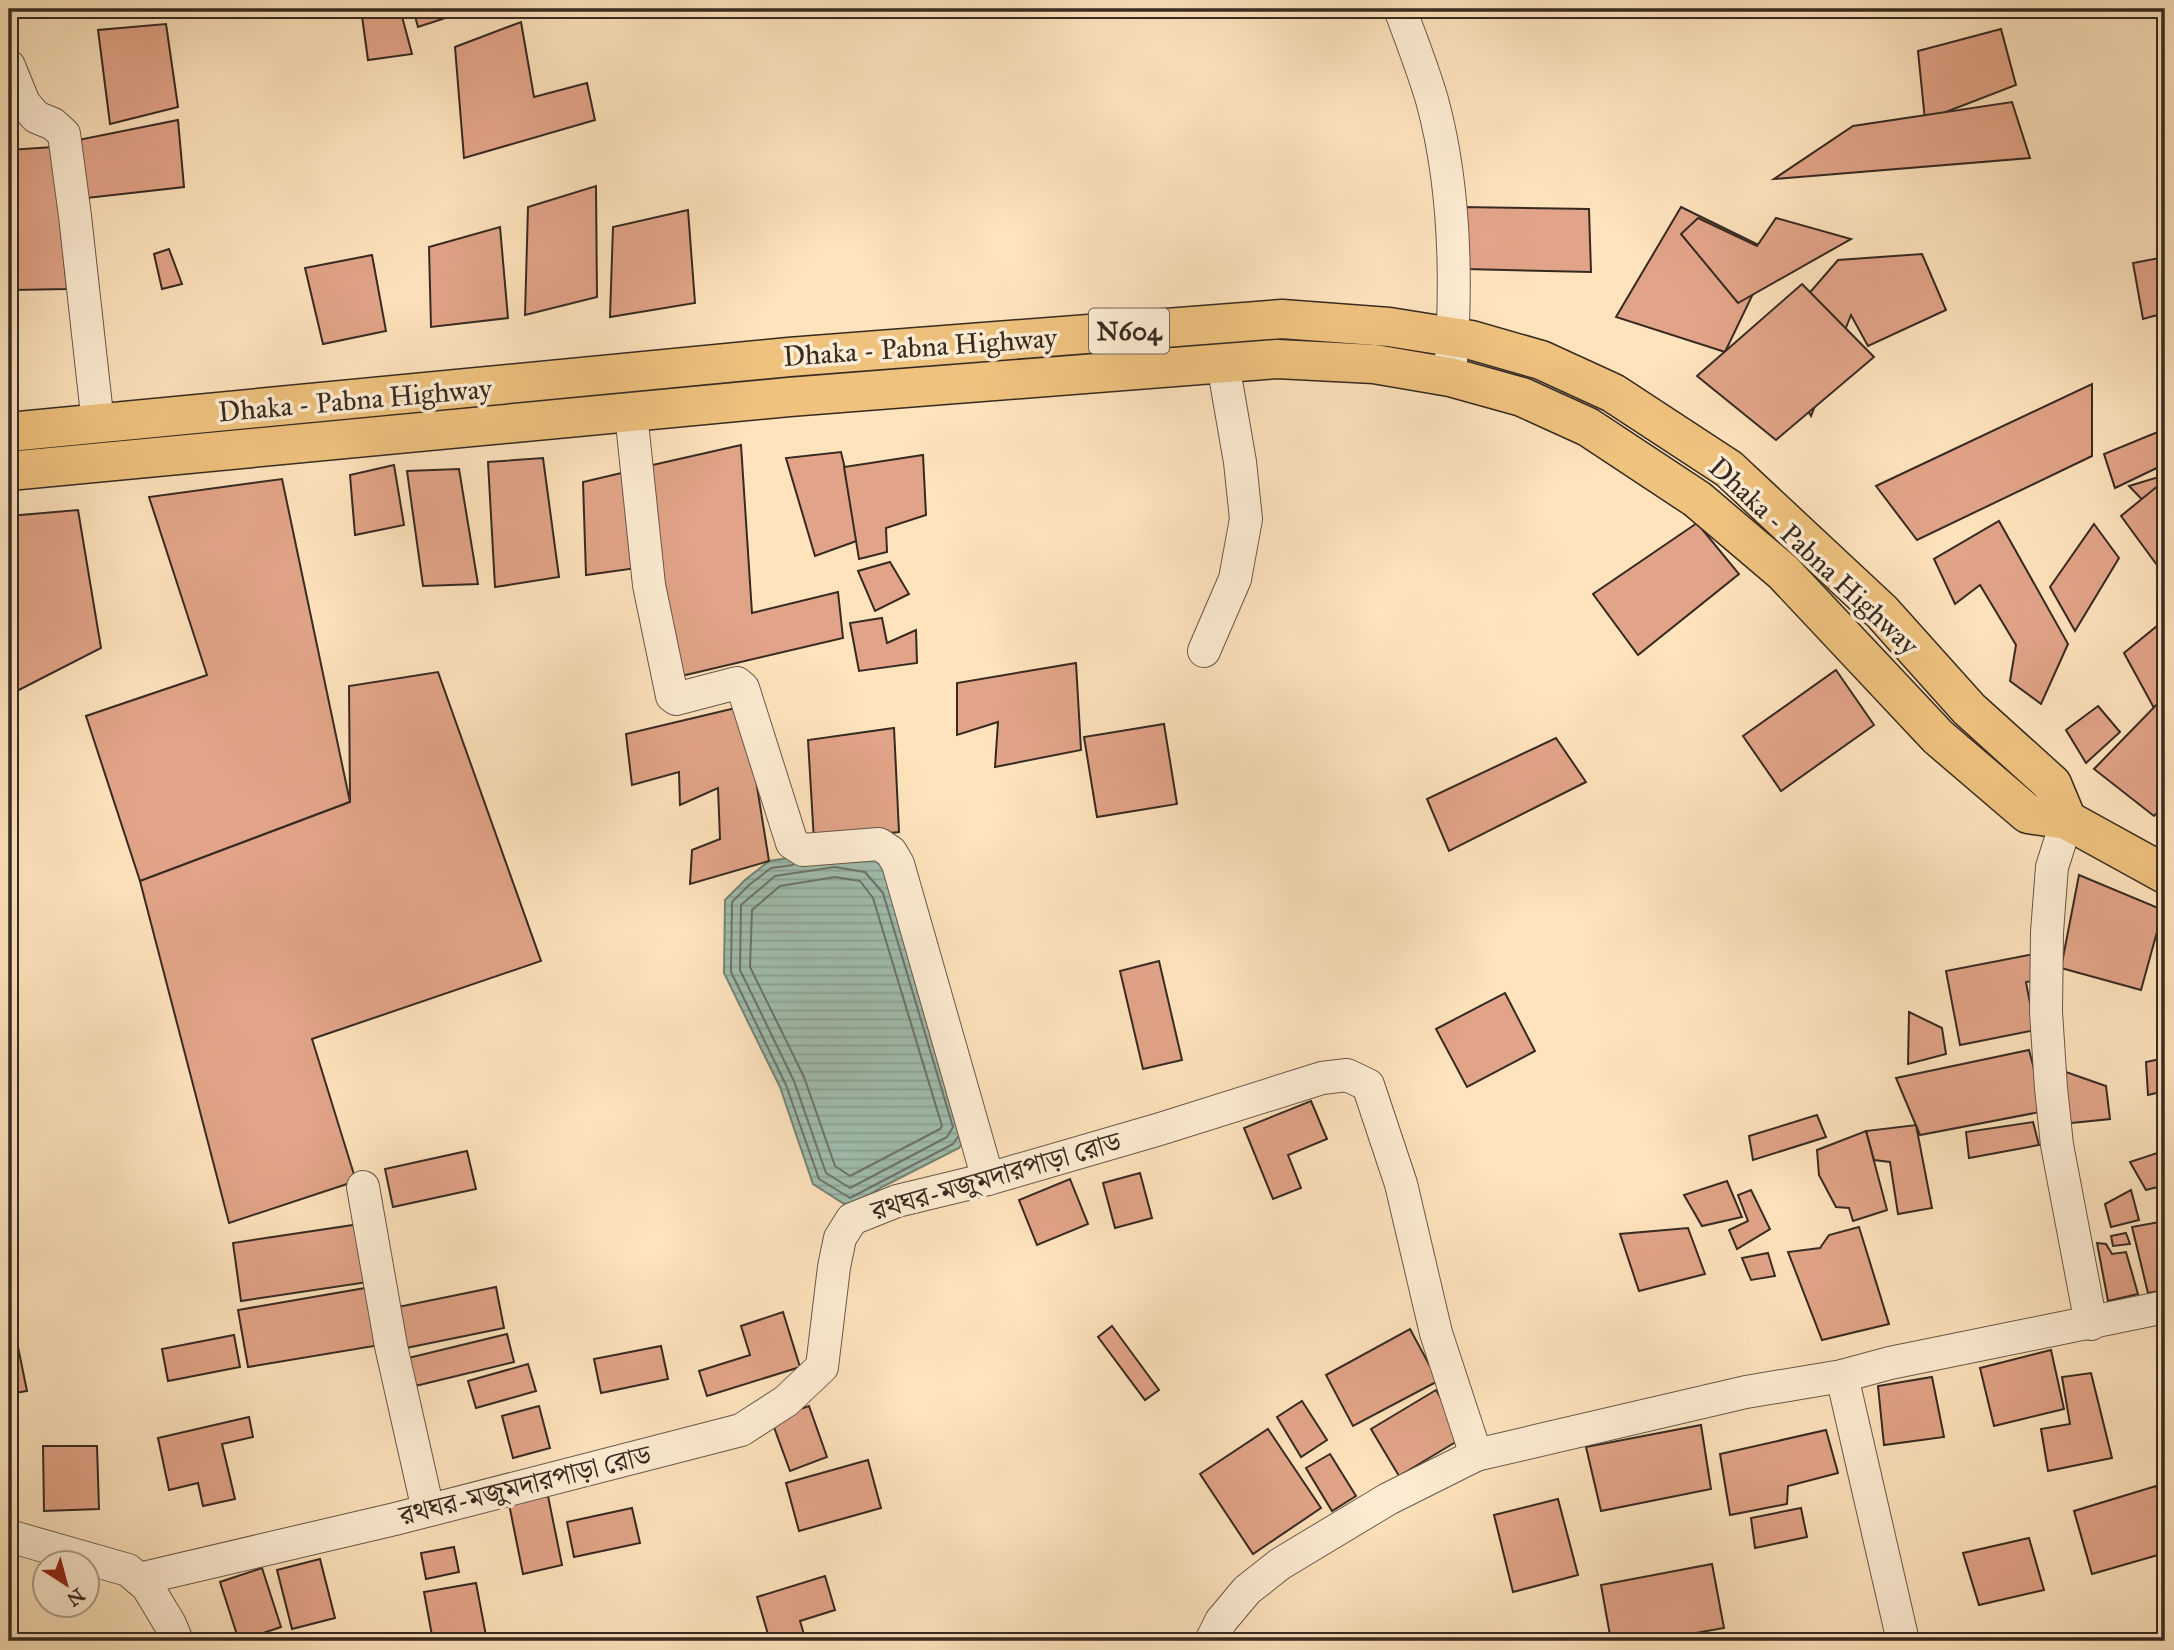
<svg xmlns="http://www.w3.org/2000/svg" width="2174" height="1650" font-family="'IM FELL Great Primer','Noto Serif Bengali',serif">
<defs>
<pattern id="water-rules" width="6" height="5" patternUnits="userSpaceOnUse" patternTransform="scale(1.75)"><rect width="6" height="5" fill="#a0beae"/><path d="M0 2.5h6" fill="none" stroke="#8aa395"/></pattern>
</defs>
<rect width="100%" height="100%" fill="#fee3bd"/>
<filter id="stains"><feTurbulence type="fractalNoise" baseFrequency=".00286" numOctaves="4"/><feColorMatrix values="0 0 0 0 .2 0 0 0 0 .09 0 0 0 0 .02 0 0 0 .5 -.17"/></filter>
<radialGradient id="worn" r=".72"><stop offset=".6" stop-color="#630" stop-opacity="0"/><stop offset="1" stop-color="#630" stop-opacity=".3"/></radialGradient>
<polygon fill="url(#water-rules)" stroke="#768376" stroke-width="2" points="835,851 874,857 897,885 971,1130 959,1148 884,1186 849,1207 813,1184 780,1087 724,973 725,900 745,880 769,861"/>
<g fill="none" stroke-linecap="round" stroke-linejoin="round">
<g stroke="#6b7468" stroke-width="2">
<polyline points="793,865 771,868 749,885 732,902 731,972 786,1085 819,1179 850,1198 953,1144 958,1137"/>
<polygon points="835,867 865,872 883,893 953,1127 947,1137 850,1188 826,1173 794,1081 740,970 741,905 775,876"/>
<polygon points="835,877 860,881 873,898 942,1126 940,1129 850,1176 835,1166 804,1077 750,967 752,910 780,886"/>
</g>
</g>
<g fill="#e2a488" stroke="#362a21" stroke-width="2">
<polygon points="228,9 254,9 228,15"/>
<polygon points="361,9 400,9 412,54 368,60"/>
<polygon points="413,9 473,9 418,27"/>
<polygon points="521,22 534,97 587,83 595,120 464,158 455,47"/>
<polygon points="166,24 178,107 110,124 98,30"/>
<polygon points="2001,29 2016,85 1925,120 1918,51"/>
<polygon points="2012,102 2030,158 1774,179 1853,126"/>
<polygon points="178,120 184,187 78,199 78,140"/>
<polygon points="53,147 67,289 12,290 9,254 9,150"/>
<polygon points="596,186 597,297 525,315 528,207"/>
<polygon points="1461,207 1589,209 1591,272 1466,269"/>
<polygon points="1681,207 1773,252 1725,352 1616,317"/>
<polygon points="688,210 695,303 610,317 613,227"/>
<polygon points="1698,218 1757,246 1776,218 1851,239 1738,303 1681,234"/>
<polygon points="500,227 508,318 431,327 429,247"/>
<polygon points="169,249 182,284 162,289 154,254"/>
<polygon points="1922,254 1946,310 1868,346 1851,315 1811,416 1767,342 1838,260"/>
<polygon points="372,255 386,331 323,344 305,268"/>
<polygon points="2165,257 2165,313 2143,319 2133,263"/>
<polygon points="1802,284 1874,357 1776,440 1697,376"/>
<polygon points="2092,384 2092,456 1917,540 1876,486"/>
<polygon points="2165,429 2165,464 2115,488 2104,454"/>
<polygon points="741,445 752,613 838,592 843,638 673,678 648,466"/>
<polygon points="841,452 862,539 815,556 786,458"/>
<polygon points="923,455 926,515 886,528 887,552 859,559 844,467"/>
<polygon points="543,458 559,577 495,587 488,462"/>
<polygon points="394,465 404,525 355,535 350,475"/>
<polygon points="459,469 478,584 423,586 407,471"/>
<polygon points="634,470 637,568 586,575 583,482"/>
<polygon points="2165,475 2165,509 2155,513 2129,486"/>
<polygon points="282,479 350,802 140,881 86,716 207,675 149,497"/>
<polygon points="2165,480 2165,576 2121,516"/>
<polygon points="78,510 101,648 9,695 9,516"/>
<polygon points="1999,521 2068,644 2041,704 2010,681 2016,645 1980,585 1955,604 1934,559"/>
<polygon points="1697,523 1739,574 1638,655 1593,594"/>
<polygon points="2094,524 2119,558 2075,631 2050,587"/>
<polygon points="890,562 909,594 875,611 858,571"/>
<polygon points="882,618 887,643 916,630 917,663 859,671 850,623"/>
<polygon points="2157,626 2165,635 2165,699 2154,708 2124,653"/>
<polygon points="1076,663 1081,750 995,767 998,722 957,735 957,683"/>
<polygon points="1836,670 1874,725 1781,791 1743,736"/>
<polygon points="438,672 541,961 312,1039 356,1181 229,1223 140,881 350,802 349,686"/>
<polygon points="2165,696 2165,804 2154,816 2094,769"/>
<polygon points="744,706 769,861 690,884 692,850 720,839 718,788 680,805 679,772 632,785 626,734"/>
<polygon points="2098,706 2120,732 2086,763 2066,730"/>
<polygon points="1164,724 1177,804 1097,817 1084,737"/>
<polygon points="894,728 899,832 814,841 808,740"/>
<polygon points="1556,738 1586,782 1449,851 1427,799"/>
<polygon points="2079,875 2163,910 2141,990 2061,968"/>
<polygon points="2034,954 2039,980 2026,982 2035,1030 1960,1045 1946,971"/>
<polygon points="1159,961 1182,1060 1143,1069 1120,971"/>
<polygon points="1505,993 1535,1051 1467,1087 1436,1029"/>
<polygon points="1909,1012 1942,1028 1946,1054 1908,1064"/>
<polygon points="2029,1050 2045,1111 1920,1135 1896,1078"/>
<polygon points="2165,1058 2165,1091 2148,1095 2146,1062"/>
<polygon points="2063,1071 2106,1086 2110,1119 2062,1124"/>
<polygon points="1311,1101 1327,1139 1288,1155 1301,1188 1273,1199 1244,1128"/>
<polygon points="1817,1115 1826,1137 1753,1160 1749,1136"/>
<polygon points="2033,1122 2039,1145 1969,1158 1966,1132"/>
<polygon points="1916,1125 1932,1208 1898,1214 1890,1162 1874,1160 1866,1131"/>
<polygon points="1866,1131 1887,1210 1853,1221 1849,1208 1836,1207 1819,1175 1817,1150"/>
<polygon points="467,1151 476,1189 393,1207 385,1169"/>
<polygon points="2163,1151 2165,1185 2146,1190 2130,1162"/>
<polygon points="1140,1173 1152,1218 1115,1228 1103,1183"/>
<polygon points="1070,1179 1088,1224 1037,1245 1019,1200"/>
<polygon points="1727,1181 1742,1217 1702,1226 1684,1195"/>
<polygon points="1751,1190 1770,1229 1737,1249 1729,1230 1748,1221 1738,1195"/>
<polygon points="2131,1190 2139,1220 2111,1227 2105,1204"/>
<polygon points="2165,1221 2165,1290 2148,1293 2132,1227"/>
<polygon points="360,1224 368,1282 241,1301 233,1243"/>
<polygon points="1859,1227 1889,1324 1822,1340 1788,1252 1820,1248 1829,1235"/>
<polygon points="1688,1228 1705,1274 1639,1291 1620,1234"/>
<polygon points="2126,1233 2130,1244 2113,1246 2111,1236"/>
<polygon points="2097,1243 2106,1244 2112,1254 2126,1252 2138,1294 2108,1301"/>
<polygon points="1768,1253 1775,1276 1751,1280 1742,1258"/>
<polygon points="371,1287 380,1345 248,1367 238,1310"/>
<polygon points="496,1287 504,1328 406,1348 398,1307"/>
<polygon points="9,1303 27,1391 9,1394"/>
<polygon points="783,1312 800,1367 707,1396 699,1371 750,1355 741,1326"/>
<polygon points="1112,1326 1159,1390 1145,1400 1098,1337"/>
<polygon points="1410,1329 1438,1381 1353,1426 1326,1375"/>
<polygon points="507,1334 514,1362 407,1388 400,1360"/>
<polygon points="234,1335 240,1367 168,1381 162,1349"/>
<polygon points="661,1346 668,1379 601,1393 594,1359"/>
<polygon points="2051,1350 2064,1409 1994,1426 1980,1368"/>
<polygon points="528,1364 536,1391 476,1408 468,1381"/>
<polygon points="2091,1373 2112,1458 2048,1471 2041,1429 2070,1424 2062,1377"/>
<polygon points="1932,1377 1944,1437 1884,1445 1878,1386"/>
<polygon points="1436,1390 1464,1437 1399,1476 1371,1429"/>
<polygon points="1302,1401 1327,1440 1301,1457 1277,1417"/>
<polygon points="539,1406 550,1448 513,1458 502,1416"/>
<polygon points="809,1406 827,1457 790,1471 771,1419"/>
<polygon points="249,1417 253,1437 222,1444 235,1499 203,1506 198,1483 169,1490 158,1438"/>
<polygon points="1701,1425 1711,1489 1601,1511 1586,1447"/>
<polygon points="1268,1429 1321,1508 1253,1554 1200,1474"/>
<polygon points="1826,1430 1838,1473 1788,1486 1787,1504 1730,1515 1720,1454"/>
<polygon points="43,1446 97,1446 99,1509 44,1511"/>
<polygon points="1330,1454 1356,1496 1332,1511 1306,1468"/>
<polygon points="868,1460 881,1508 799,1531 786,1483"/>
<polygon points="2156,1486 2165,1522 2165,1553 2092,1574 2074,1511"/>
<polygon points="548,1496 562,1565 523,1574 509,1504"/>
<polygon points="1558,1499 1578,1575 1513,1592 1494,1515"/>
<polygon points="632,1508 640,1543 574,1557 567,1522"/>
<polygon points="1801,1508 1807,1537 1755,1548 1751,1518"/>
<polygon points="2029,1538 2044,1590 1979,1605 1963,1553"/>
<polygon points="454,1547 459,1572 426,1579 421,1553"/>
<polygon points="320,1559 335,1618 292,1629 277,1570"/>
<polygon points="1712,1564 1724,1628 1651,1641 1611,1641 1601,1585"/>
<polygon points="262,1568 281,1627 239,1641 220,1582"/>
<polygon points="825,1576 835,1610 800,1621 806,1641 770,1641 757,1597"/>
<polygon points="476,1583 487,1641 433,1641 424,1592"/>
<polygon points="1185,1633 1185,1641 1067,1641 1067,1640"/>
</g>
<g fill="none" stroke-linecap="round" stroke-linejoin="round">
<defs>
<g id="street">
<path d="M1400,9C1411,39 1423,69 1432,100C1455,184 1457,274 1451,361"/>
<polyline points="9,66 24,103 36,117 53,124 64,134 75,216 98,424"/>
<polyline points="631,413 649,585 672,696 676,699 737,683 743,688 792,843 803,850 879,844 891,852 898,864 988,1179"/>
<polyline points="1204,651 1235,579 1246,519 1240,462 1223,364"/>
<polyline points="2067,820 2052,867 2047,932 2046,1012 2051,1088 2057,1145 2091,1324"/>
<polyline points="363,1187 391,1346 428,1510"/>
<polyline points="1842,1376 1903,1641"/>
<polyline points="9,1536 128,1570 147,1586 170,1624 177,1641"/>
<polyline points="139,1579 395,1519 741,1430 786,1401 822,1367 834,1267 840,1238 852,1219 897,1201 988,1179 1160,1129 1322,1078 1347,1075 1368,1085 1401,1184 1436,1333 1476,1455"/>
<polyline points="1211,1641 1221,1621 1247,1590 1280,1564 1388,1499 1476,1455 1746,1392 1842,1376 1890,1363 2165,1307"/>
</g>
<g id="highway">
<polyline points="9,432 789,357 1282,319 1389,327 1471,340 1541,360 1613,393 1729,469 1882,612 1969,709 2052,784 2067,820"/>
<polyline points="9,471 789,397 1277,359 1374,364 1450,377 1522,397 1588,427 1697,499 1783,572 1938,737 2028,814 2067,820 2165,874"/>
</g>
</defs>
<use href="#street" stroke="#685848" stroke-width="34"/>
<use href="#highway" stroke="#362a21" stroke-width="41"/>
<use href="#street" stroke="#feedd4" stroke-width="32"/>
<use href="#highway" stroke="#efc27e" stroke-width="38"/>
</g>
<g text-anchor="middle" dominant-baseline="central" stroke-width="7" stroke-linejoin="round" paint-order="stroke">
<rect fill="#feedd4" stroke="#726457" stroke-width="2" x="1089" y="308.5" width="80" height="45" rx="5"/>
<g font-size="26" font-weight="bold" fill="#362a21">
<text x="1129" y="331">N604</text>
</g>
<g font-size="28" fill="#362a21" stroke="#feedd4">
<text transform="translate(920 347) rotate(-4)">Dhaka - Pabna Highway</text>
<text transform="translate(355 400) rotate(-5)">Dhaka - Pabna Highway</text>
<text transform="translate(1814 556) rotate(43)">Dhaka - Pabna Highway</text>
<text transform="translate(996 1176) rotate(-16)">রথঘর-মজুমদারপাড়া রোড</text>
<text transform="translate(525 1485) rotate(-14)">রথঘর-মজুমদারপাড়া রোড</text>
</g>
</g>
<rect width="2174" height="1650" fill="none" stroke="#fee3bd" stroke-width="35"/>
<rect x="10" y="10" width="2153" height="1629" fill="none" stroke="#362a21" stroke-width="3.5"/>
<rect x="18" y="18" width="2139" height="1615" fill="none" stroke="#362a21" stroke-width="2"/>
<g transform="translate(66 1584) rotate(144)"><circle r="33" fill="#feedd4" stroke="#ae9f8c" stroke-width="2"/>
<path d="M0-5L12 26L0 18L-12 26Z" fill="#8f2418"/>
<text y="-10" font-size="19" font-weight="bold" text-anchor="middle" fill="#362a21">N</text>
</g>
<rect width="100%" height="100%" filter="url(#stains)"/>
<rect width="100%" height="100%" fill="url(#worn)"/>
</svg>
